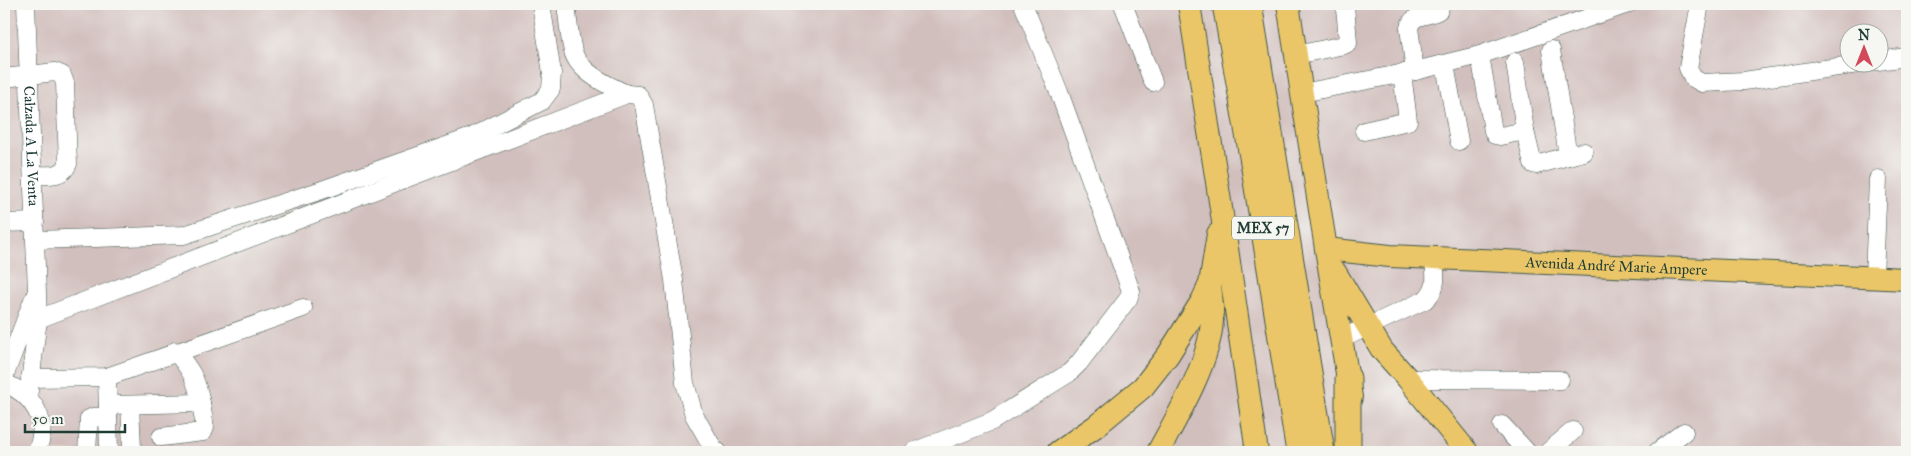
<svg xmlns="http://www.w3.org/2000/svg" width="1911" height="456" font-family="'IM FELL Great Primer',serif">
<rect width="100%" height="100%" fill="#f6f6f2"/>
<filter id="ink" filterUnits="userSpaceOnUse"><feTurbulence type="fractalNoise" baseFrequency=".02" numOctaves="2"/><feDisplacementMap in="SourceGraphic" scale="10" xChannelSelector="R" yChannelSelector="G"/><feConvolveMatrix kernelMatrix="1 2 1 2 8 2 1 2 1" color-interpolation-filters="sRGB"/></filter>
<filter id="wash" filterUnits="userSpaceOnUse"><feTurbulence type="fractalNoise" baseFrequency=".0096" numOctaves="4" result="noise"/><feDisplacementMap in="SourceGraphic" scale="20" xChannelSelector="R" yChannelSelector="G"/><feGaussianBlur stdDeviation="1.12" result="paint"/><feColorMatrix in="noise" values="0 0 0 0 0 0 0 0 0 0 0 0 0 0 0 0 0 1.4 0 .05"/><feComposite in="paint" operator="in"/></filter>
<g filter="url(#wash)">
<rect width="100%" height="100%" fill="#f3e7d4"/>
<path fill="#d1bfbd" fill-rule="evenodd" d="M4,4H1907V452H9L4,193ZM1848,32H1878V62H1848Z"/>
</g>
<g filter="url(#ink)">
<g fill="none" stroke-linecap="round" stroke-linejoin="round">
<defs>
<g id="minor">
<path id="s1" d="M26,4L38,319L28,398"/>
<path d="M566,4C568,19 569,36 573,51C578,72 609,86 627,94"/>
<polyline points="1123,4 1153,82"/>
<polyline points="1700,4 1688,68 1693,78 1702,83 1744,81 1871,62"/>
<polyline points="1296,55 1344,45 1348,43 1345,5"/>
<polyline points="1480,55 1493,131 1495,135 1500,136 1525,131 1515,62"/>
<polyline points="1878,61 1907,57"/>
<polyline points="1445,65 1459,141"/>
<path d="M1415,71L1409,28C1413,12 1428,18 1439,10L1441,4"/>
<path d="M4,78L55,72L62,75L65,83L68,164C62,178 47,175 34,175"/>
<polyline points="1302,93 1415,71 1480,55 1628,4"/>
<polyline points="1364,131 1408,121 1402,73"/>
<polyline points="1525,131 1533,164 1536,165 1568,156 1551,50"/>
<polyline points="1568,156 1584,152"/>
<polyline points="4,223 35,222"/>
<polyline points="36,240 184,235 322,190 472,137 542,101 551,89 552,73 541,4"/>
<polyline points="1874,278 1878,179"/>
<polyline points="38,319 627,94 638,95 644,105 674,280 685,383 694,415 713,448 718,452"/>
<path d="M1341,339L1425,300C1439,287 1435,276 1434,258"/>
<path d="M175,351C191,370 196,378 201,403"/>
<polyline points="4,377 33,300"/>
<polyline points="107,377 109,451"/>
<polyline points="30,378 107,377 303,308"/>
<polyline points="1408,379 1560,380"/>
<path d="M4,383C33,394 51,421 36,452"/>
<polyline points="108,405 201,403 205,428 203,432 161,437"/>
<polyline points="130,405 132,448"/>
<polyline points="1502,425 1527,452"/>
<polyline points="87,452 89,419 93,417 108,417"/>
<polyline points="913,452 992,421 1069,373 1079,363 1128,299 1131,291 1059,92 1023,4"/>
<polyline points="1548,452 1573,431"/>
<polyline points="1657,452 1684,432"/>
</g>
<g id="major">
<polyline points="1189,4 1221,208 1257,452"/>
<polyline points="1288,4 1326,249 1351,397"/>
<path id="s2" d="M1326,249L1390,256L1907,279"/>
<polyline points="1335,272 1382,350 1408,379 1467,452"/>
<polyline points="1058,452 1096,426 1143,387 1168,355 1202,301 1210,284 1218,234"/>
<path d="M1158,452C1178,415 1210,362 1212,320C1213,309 1211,297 1210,285"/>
</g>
<g id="highway">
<polyline points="1225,4 1254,168 1299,452"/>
<polyline points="1249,4 1322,452"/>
<polyline points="1348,378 1348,452"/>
</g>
</defs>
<use href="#minor" stroke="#3f564c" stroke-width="19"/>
<use href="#major" stroke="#3f564c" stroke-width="24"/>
<use href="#highway" stroke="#3f564c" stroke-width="27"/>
<use href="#minor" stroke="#fff" stroke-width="18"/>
<use href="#major" stroke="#eac669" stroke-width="22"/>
<use href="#highway" stroke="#eac669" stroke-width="25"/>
</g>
</g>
<g text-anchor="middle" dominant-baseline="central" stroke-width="4.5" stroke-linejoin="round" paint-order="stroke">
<rect fill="#f6f6f2" stroke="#60746d" stroke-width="1" x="1232" y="216.5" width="62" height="23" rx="4"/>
<g font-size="14" font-weight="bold" fill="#1f3d34">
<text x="1263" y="228">MEX 57</text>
</g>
<g font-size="15" fill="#1f3d34" stroke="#f6f6f2">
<text stroke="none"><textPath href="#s1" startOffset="142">Calzada A La Venta</textPath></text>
<text stroke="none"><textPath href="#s2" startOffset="291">Avenida André Marie Ampere</textPath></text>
</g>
</g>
<rect width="1911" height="456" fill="none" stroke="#f6f6f2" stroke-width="20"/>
<g transform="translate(1864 48)"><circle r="24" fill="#f6f6f2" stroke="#a0aca6"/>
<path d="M0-4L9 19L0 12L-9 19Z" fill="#d1495b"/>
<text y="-8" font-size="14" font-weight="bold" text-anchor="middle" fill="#1f3d34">N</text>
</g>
<path d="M25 424v8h100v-8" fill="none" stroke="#1f3d34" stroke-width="2.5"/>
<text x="32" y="424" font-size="15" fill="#1f3d34" stroke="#f6f6f2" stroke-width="4" paint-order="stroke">50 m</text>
</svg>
